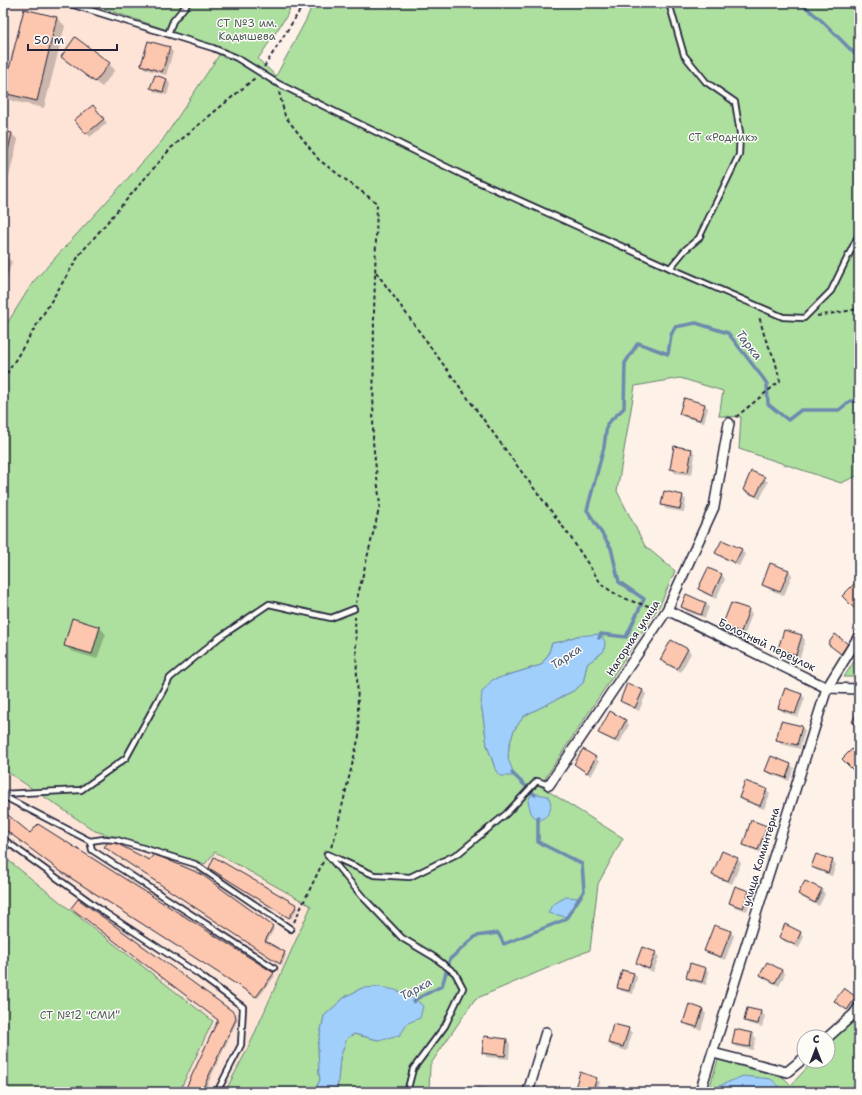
<svg xmlns="http://www.w3.org/2000/svg" width="862" height="1095" font-family="'Shantell Sans',sans-serif">
<rect width="100%" height="100%" fill="#fdf1e8"/>
<filter id="ink" filterUnits="userSpaceOnUse"><feTurbulence type="fractalNoise" baseFrequency=".025" numOctaves="2"/><feDisplacementMap in="SourceGraphic" scale="8" xChannelSelector="R" yChannelSelector="G"/><feConvolveMatrix kernelMatrix="1 2 1 2 8 2 1 2 1" color-interpolation-filters="sRGB"/></filter>
<g filter="url(#ink)">
<g fill="#fde4d7">
<polygon points="3,3 87,3 223,48 162,141 33,282 3,330"/>
<polygon points="3,769 95,831 215,852 312,906 250,1044 225,1092 179,1092 213,1021 64,905 3,856"/>
</g>
<g fill="#addf9f" stroke="#68806d" fill-rule="evenodd">
<path d="M87,3H293L286,17L258,59L276,76L306,20L313,3H859V475L841,483L739,449L741,417L719,416L723,391L680,378L635,386L617,491L645,546L675,571L660,605L540,786L623,838L598,884L590,950L475,999L430,1065L429,1092H337L340,1058L346,1038L354,1034L378,1040L362,988L345,997L324,1016L318,1045L319,1073L320,1080L314,1092H225L250,1044L311,906L215,852L205,864L95,831L3,769V330L33,282L162,141L223,49ZM577,636H587L604,651L587,664L583,683L575,690L524,716L514,730L509,746L508,759L496,771L487,745L483,716L481,704L505,676L541,665L548,655L552,643L560,642Z"/>
<polygon points="859,654 859,677 844,677"/>
<polygon points="3,856 64,905 213,1021 179,1092 3,1092"/>
<polygon points="859,1011 859,1092 783,1092 783,1090 719,1086 714,1092 708,1092 718,1060 784,1078 791,1085 813,1061 828,1061 828,1045"/>
</g>
<g fill="#a0cffc" stroke="#6e8aaf">
<polygon points="601,634 605,642 604,651 587,664 583,683 575,690 524,716 514,730 509,746 508,759 515,776 500,776 496,771 487,745 483,716 481,704 482,692 492,680 541,665 548,655 552,643 560,642 577,636"/>
<path d="M532,793L548,796C554,807 550,816 538,821L531,813L528,801Z"/>
<polygon points="566,897 579,898 567,917 548,913 552,905"/>
<path d="M380,987C398,990 409,993 423,1006L420,1018L408,1023L400,1035L378,1040L354,1034L347,1038L340,1058L337,1092H314L320,1080L319,1073L318,1045L324,1016L345,997L362,988Z"/>
<polygon points="743,1076 771,1079 783,1090 783,1092 714,1092 719,1086"/>
</g>
<g fill="#0003">
<polygon points="57,18 65,26 44,108 12,101 4,93"/>
<polygon points="169,48 173,52 166,75 145,69 142,65"/>
<polygon points="62,56 109,64 115,70 102,87 68,62"/>
<polygon points="167,80 170,84 167,95 155,92 152,88"/>
<polygon points="96,110 107,123 90,137 87,133"/>
<polygon points="3,132 12,134 18,140 4,197 3,197"/>
<polygon points="3,254 12,262 3,288"/>
<polygon points="705,405 708,408 704,423 684,417 680,414"/>
<polygon points="691,450 695,454 692,475 675,473 672,469"/>
<polygon points="764,478 768,482 760,499 748,494 744,490"/>
<polygon points="682,496 686,500 684,512 666,509 662,505"/>
<polygon points="741,550 745,554 739,566 720,557 717,553"/>
<polygon points="771,564 789,571 792,575 784,596 767,588 763,585"/>
<polygon points="709,569 722,575 725,579 716,599 703,593 700,589"/>
<polygon points="705,603 709,607 705,618 686,611 682,607"/>
<polygon points="748,610 752,614 744,636 727,629 724,626"/>
<polygon points="100,628 106,634 97,659 71,651 65,645"/>
<polygon points="802,636 805,640 800,658 783,653 779,649"/>
<polygon points="848,644 851,648 845,657 833,647"/>
<polygon points="687,649 691,653 681,672 665,664 662,660"/>
<polygon points="643,691 646,694 639,711 625,704 621,700"/>
<polygon points="801,694 805,698 798,717 783,712 779,708"/>
<polygon points="610,713 626,721 629,725 619,744 603,736 600,733"/>
<polygon points="801,727 805,730 800,749 781,744 777,740"/>
<polygon points="584,751 596,758 599,762 591,776 579,768 575,764"/>
<polygon points="791,765 794,768 789,781 770,774 767,770"/>
<polygon points="766,790 770,794 764,809 744,801 740,798"/>
<polygon points="3,812 31,834 275,976 258,998 62,873 3,827"/>
<polygon points="767,826 770,830 762,853 748,848 744,844"/>
<polygon points="107,849 272,927 274,929 266,943 286,955 282,965"/>
<polygon points="737,859 741,863 732,884 717,878 713,875"/>
<polygon points="832,861 836,865 832,876 816,870 812,866"/>
<polygon points="212,869 297,905 298,907 291,919"/>
<polygon points="805,882 822,890 825,894 819,906 803,898 799,894"/>
<polygon points="748,891 752,895 747,911 734,907 730,903"/>
<polygon points="715,926 731,932 734,936 725,960 709,954 705,950"/>
<polygon points="800,933 804,936 799,948 784,941 780,937"/>
<polygon points="655,953 659,957 653,972 641,967 637,963"/>
<polygon points="705,969 709,972 706,985 691,981 687,977"/>
<polygon points="782,971 785,974 779,986 765,979 761,975"/>
<polygon points="633,973 637,977 633,994 622,991 618,988"/>
<polygon points="855,998 859,1002 851,1013 836,1001"/>
<polygon points="748,1009 761,1012 765,1016 762,1027 749,1024 745,1021"/>
<polygon points="703,1010 706,1014 701,1030 688,1026 684,1022"/>
<polygon points="234,1014 236,1016 237,1021 204,1092 186,1092"/>
<polygon points="628,1029 632,1033 627,1051 613,1047 609,1043"/>
<polygon points="735,1030 752,1034 756,1038 753,1050 737,1047 733,1044"/>
<polygon points="507,1040 510,1044 509,1059 487,1057 483,1053"/>
<polygon points="596,1079 600,1082 597,1092 576,1092 575,1091"/>
</g>
<g fill="none" stroke-linecap="round" stroke-linejoin="round">
<g stroke="#6e8aaf" stroke-width="3.5">
<polyline points="801,3 822,21 859,58"/>
<polyline points="599,638 601,634 626,637 644,599 619,582 611,548 587,510 604,447 607,424 624,408 625,363 638,343 668,354 671,335 675,327 696,323 728,333 763,378 767,384 768,404 788,420 801,410 839,410 850,401 859,401"/>
<polyline points="512,773 535,795"/>
<polyline points="414,1002 416,999 442,986 450,959 476,936 498,933 504,944 564,920 567,917 584,891 582,864 538,842 538,817"/>
</g>
</g>
<g fill="#fcc7ae" stroke="#22223b">
<polygon points="24,9 57,17 37,101 3,93"/>
<polygon points="75,37 110,63 95,82 61,57"/>
<polygon points="148,41 170,47 162,72 141,65"/>
<polygon points="155,75 167,79 163,92 150,88"/>
<polygon points="93,105 104,119 86,134 74,120"/>
<polygon points="3,131 12,133 3,172"/>
<polygon points="684,398 705,404 700,420 679,414"/>
<polygon points="674,446 692,449 688,472 670,469"/>
<polygon points="751,471 765,477 756,496 743,490"/>
<polygon points="664,491 683,495 680,509 661,505"/>
<polygon points="722,540 742,549 735,563 715,553"/>
<polygon points="770,563 789,570 780,592 762,585"/>
<polygon points="708,568 722,574 712,596 698,589"/>
<polygon points="857,581 859,582 859,609 857,611 842,596"/>
<polygon points="686,594 706,603 701,615 681,607"/>
<polygon points="731,603 749,609 741,632 722,626"/>
<polygon points="72,618 100,627 92,654 64,646"/>
<polygon points="784,630 802,635 796,655 778,649"/>
<polygon points="835,634 848,644 841,654 828,644"/>
<polygon points="671,640 688,649 677,669 660,660"/>
<polygon points="627,683 643,690 635,708 620,701"/>
<polygon points="785,688 802,694 795,714 778,708"/>
<polygon points="859,708 859,726 852,722"/>
<polygon points="610,711 626,720 615,741 598,733"/>
<polygon points="781,721 802,726 797,745 776,740"/>
<polygon points="583,749 596,757 587,773 574,764"/>
<polygon points="852,749 859,756 859,771 857,774 842,759"/>
<polygon points="771,756 791,764 786,778 765,771"/>
<polygon points="745,781 767,789 760,806 739,798"/>
<polygon points="3,811 30,833 38,824 274,973 256,997 60,871 3,828"/>
<polygon points="751,820 767,826 758,850 743,845"/>
<polygon points="110,840 149,860 154,854 201,874 273,926 265,941 285,952 280,964 104,847"/>
<polygon points="722,851 738,858 728,881 712,875"/>
<polygon points="816,854 833,860 828,873 811,867"/>
<polygon points="214,857 297,905 289,918 209,868"/>
<polygon points="805,881 822,889 815,903 798,894"/>
<polygon points="735,886 749,891 743,908 729,903"/>
<polygon points="78,899 235,1013 236,1019 201,1092 184,1092 218,1020 71,908"/>
<polygon points="785,924 801,932 795,945 779,937"/>
<polygon points="714,925 731,931 721,957 704,951"/>
<polygon points="642,947 656,952 649,969 636,963"/>
<polygon points="767,962 782,970 775,983 760,975"/>
<polygon points="690,963 706,968 702,982 686,978"/>
<polygon points="622,970 634,973 629,991 617,988"/>
<polygon points="844,988 856,997 847,1010 834,1001"/>
<polygon points="689,1004 703,1009 697,1027 683,1023"/>
<polygon points="747,1008 761,1011 758,1024 744,1021"/>
<polygon points="613,1024 629,1028 623,1047 608,1043"/>
<polygon points="735,1029 752,1033 750,1047 732,1044"/>
<polygon points="484,1036 507,1039 505,1056 482,1053"/>
<polygon points="580,1072 597,1078 592,1092 577,1092 574,1091"/>
<polygon points="477,1088 496,1090 496,1092 477,1092"/>
</g>
<g fill="none" stroke-linecap="round" stroke-linejoin="round">
<defs>
<g id="service">
<polyline points="67,3 213,48 237,58 277,83 463,175 670,268 685,250 699,238 739,155 740,133 735,102 706,82 684,55 669,3"/>
<polyline points="168,34 173,21 188,3"/>
<polyline points="670,268 783,317 804,318 831,291 859,234"/>
<polyline points="3,794 81,790 126,758 170,678 220,637 269,604 331,618 354,609"/>
<polyline points="3,796 90,841 92,850 274,968"/>
<polyline points="3,839 104,912 197,973 243,1007 241,1045 217,1092"/>
<polyline points="90,841 104,839 117,840 195,864 291,929"/>
<polyline points="407,1092 413,1069 445,1026 463,988 455,973 434,957 402,938 361,895 327,854 374,875 410,877 459,853 506,814 537,781 549,785"/>
</g>
<g id="minor">
<polyline points="667,610 827,688 859,689"/>
<polyline points="549,785 667,610 714,507 729,423"/>
<polyline points="828,1037 854,1014 859,1007"/>
<polyline points="713,1053 787,1072 804,1058"/>
<polyline points="528,1092 546,1032"/>
<polyline points="700,1092 827,688 859,636"/>
</g>
</defs>
<use href="#service" stroke="#22223b" stroke-width="8"/>
<use href="#minor" stroke="#22223b" stroke-width="12"/>
<g stroke="#22223b" stroke-width="2" stroke-dasharray="4 3" stroke-linecap="butt">
<polyline points="264,67 299,12 302,3"/>
<polyline points="279,92 285,116 319,160 377,203 374,313 373,442 380,505 356,603"/>
<polyline points="376,272 518,467 569,535 602,585 617,595 634,602 656,608"/>
<polyline points="817,316 859,309"/>
<polyline points="3,380 80,254 171,148 255,78"/>
<polyline points="736,417 780,381 775,360 765,338 759,316"/>
<polyline points="331,847 334,840 359,736 355,617"/>
<polyline points="294,922 323,862"/>
</g>
<use href="#service" stroke="#fdfcf7" stroke-width="4.5"/>
<use href="#minor" stroke="#fdfcf7" stroke-width="9"/>
</g>
</g>
<g text-anchor="middle" dominant-baseline="central" stroke-width="3" stroke-linejoin="round" paint-order="stroke">
<g font-size="11" fill="#4c5b59" stroke="#fdfcf7">
<text x="247" y="23">СТ №3 им.<tspan x="247" dy="13">Кадышева</tspan></text>
<text x="723" y="137">СТ «Родник»</text>
<text x="80" y="1015">СТ №12 "СМИ"</text>
</g>
<g font-size="11" fill="#22223b" stroke="#fdfcf7">
<text transform="translate(633 638) rotate(-57)">Нагорная улица</text>
<text transform="translate(767 645) rotate(26)">Болотный переулок</text>
<text transform="translate(761 857) rotate(-73)">улица Коминтерна</text>
</g>
<g font-size="12" font-style="italic" fill="#485675" stroke="#fdfcf7">
<text transform="translate(749 345) rotate(52)">Тарка</text>
<text transform="translate(566 657) rotate(-34)">Тарка</text>
<text transform="translate(416 989) rotate(-28)">Тарка</text>
</g>
</g>
<rect width="862" height="1095" fill="none" stroke="#fdfcf7" stroke-width="16"/>
<rect x="8" y="8" width="846" height="1079" fill="none" stroke="#22223b" stroke-width="1.5" filter="url(#ink)"/>
<g transform="translate(816 1049)"><circle r="19" fill="#fdfcf7" stroke="#a5a5ac"/>
<path d="M0-3L7 15L0 10L-7 15Z" fill="#22223b"/>
<text y="-6" font-size="11" font-weight="bold" text-anchor="middle" fill="#22223b">С</text>
</g>
<path d="M28 44v6h89v-6" fill="none" stroke="#22223b" stroke-width="2"/>
<text x="34" y="44" font-size="12" fill="#22223b" stroke="#fdfcf7" stroke-width="3" paint-order="stroke">50 m</text>
</svg>
